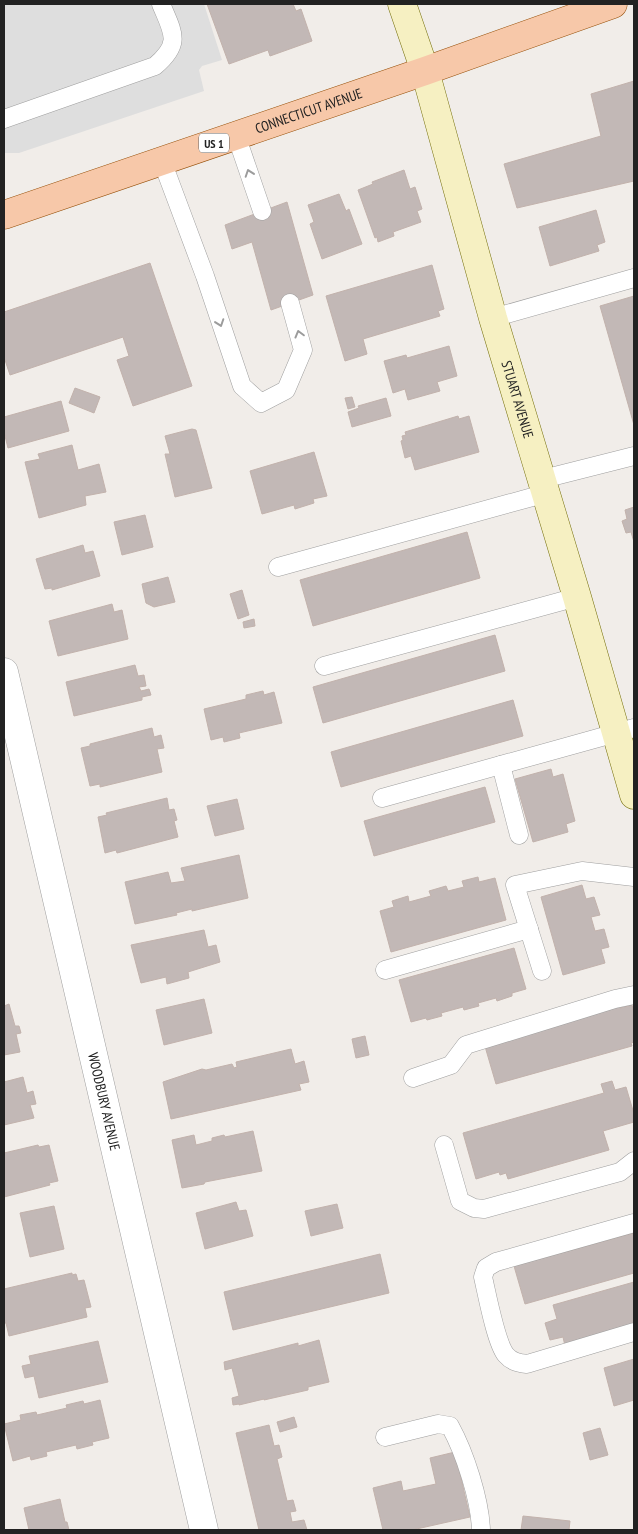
<svg xmlns="http://www.w3.org/2000/svg" width="638" height="1534" font-family="'PT Sans Narrow',sans-serif">
<rect width="100%" height="100%" fill="#f1ede9"/>
<polygon fill="#dedede" points="4,4 204,4 222,60 202,66 199,70 204,91 19,153 4,153"/>
<g fill="#c2b8b6" stroke="#c2b2ac">
<polygon points="207,4 293,4 296,11 301,9 312,41 270,56 268,50 229,64"/>
<polygon points="634,81 634,181 517,208 504,164 601,136 591,94"/>
<polygon points="404,170 410,189 415,187 422,209 417,211 421,222 393,232 394,236 378,242 377,237 375,238 358,190 373,184 372,182"/>
<polygon points="339,194 346,211 349,209 362,244 322,259 310,224 314,222 308,205"/>
<polygon points="287,202 313,295 271,310 252,242 232,249 225,225"/>
<polygon points="596,210 605,242 597,245 599,251 550,266 539,227"/>
<polygon points="150,263 192,386 133,406 117,360 129,356 123,337 10,375 4,357 4,312"/>
<polygon points="432,265 444,309 438,311 440,316 363,339 367,354 345,361 326,296"/>
<polygon points="634,296 634,425 600,306"/>
<polygon points="449,346 457,376 437,382 440,391 408,400 405,389 393,393 384,361 406,355 407,358"/>
<polygon points="75,388 100,397 94,413 69,403"/>
<polygon points="352,397 355,407 348,409 345,398"/>
<polygon points="386,398 391,416 352,427 348,412 359,408 358,406"/>
<polygon points="61,401 69,431 8,448 4,432 4,417"/>
<polygon points="458,416 459,419 469,416 479,452 415,470 411,456 405,458 401,441 403,440 402,436 406,435 405,432"/>
<polygon points="192,429 196,430 212,488 175,497 165,454 170,454 165,436"/>
<polygon points="72,445 78,470 99,464 106,492 85,496 86,505 39,518 25,462 40,459 38,454"/>
<polygon points="314,452 327,496 313,499 314,503 295,509 294,505 262,514 250,471"/>
<polygon points="634,507 634,542 631,532 626,533 622,521 627,519 625,510"/>
<polygon points="145,515 153,547 122,555 114,522"/>
<polygon points="467,532 480,578 313,626 300,580"/>
<polygon points="83,545 85,553 93,551 100,576 52,590 52,588 45,589 36,559"/>
<polygon points="168,577 175,602 154,607 146,603 142,584"/>
<polygon points="242,590 249,615 238,619 230,594"/>
<polygon points="112,604 114,612 122,610 128,639 58,656 49,621"/>
<polygon points="254,619 255,626 244,628 243,622"/>
<polygon points="495,635 505,671 323,723 313,687"/>
<polygon points="135,665 138,676 144,675 146,686 139,687 141,691 149,689 151,695 142,697 142,700 74,716 66,682"/>
<polygon points="263,691 264,695 274,692 282,723 239,733 240,738 224,742 223,737 211,740 204,709 246,699 246,695"/>
<polygon points="513,700 523,736 341,787 331,752"/>
<polygon points="152,728 154,737 161,735 164,748 157,749 162,772 100,787 100,784 90,786 81,748 90,746 90,744"/>
<polygon points="551,769 553,777 563,774 575,821 566,824 568,832 533,842 515,779"/>
<polygon points="485,787 495,822 374,856 364,821"/>
<polygon points="167,798 169,810 174,809 177,820 174,821 178,837 117,853 116,850 105,853 98,817 107,815 106,813"/>
<polygon points="237,799 244,829 215,836 207,806"/>
<polygon points="239,855 248,898 192,911 192,909 176,913 177,915 135,924 125,882 168,872 171,883 185,881 181,868"/>
<polygon points="478,877 479,882 495,878 506,920 391,952 380,911 394,907 392,901 408,896 409,902 431,896 429,891 446,886 448,891 464,887 462,881"/>
<polygon points="582,885 586,899 594,897 600,915 591,917 595,931 604,929 609,947 601,949 605,963 563,975 541,897"/>
<polygon points="204,930 208,947 216,945 220,962 188,972 189,978 167,984 166,977 141,983 131,945"/>
<polygon points="514,948 526,989 512,993 512,996 497,1001 496,998 478,1003 479,1006 464,1010 463,1007 441,1013 442,1016 427,1020 426,1018 411,1022 399,980"/>
<polygon points="204,999 212,1033 164,1045 156,1010"/>
<polygon points="9,1004 15,1026 19,1026 21,1033 16,1034 20,1052 4,1055 4,1006"/>
<polygon points="619,1005 620,1008 632,1005 634,1013 634,1042 631,1043 632,1046 496,1084 484,1043"/>
<polygon points="365,1036 369,1055 356,1058 352,1039"/>
<polygon points="291,1049 295,1064 304,1061 309,1082 299,1084 301,1090 171,1119 163,1082 202,1069 206,1070 232,1064 234,1068 237,1067 236,1062"/>
<polygon points="23,1077 27,1093 33,1091 36,1104 30,1105 34,1118 4,1125 4,1082"/>
<polygon points="612,1081 615,1090 626,1087 634,1114 634,1122 603,1131 609,1150 508,1179 506,1173 500,1175 499,1172 476,1179 463,1133 604,1093 601,1084"/>
<polygon points="253,1131 262,1171 205,1182 204,1184 182,1188 172,1140 194,1135 196,1145 212,1141 212,1138 224,1135 225,1137"/>
<polygon points="38,1145 39,1147 49,1145 58,1181 49,1183 50,1185 4,1197 4,1153"/>
<polygon points="236,1202 239,1211 246,1210 253,1236 205,1249 196,1213"/>
<polygon points="337,1204 343,1228 311,1236 305,1211"/>
<polygon points="54,1206 64,1249 30,1257 20,1213"/>
<polygon points="634,1233 634,1273 525,1304 514,1266"/>
<polygon points="380,1254 389,1293 233,1330 224,1292"/>
<polygon points="72,1273 72,1275 76,1274 78,1281 84,1280 91,1307 85,1308 87,1317 9,1336 6,1323 4,1323 4,1289"/>
<polygon points="634,1282 634,1326 565,1346 563,1337 550,1340 545,1323 557,1319 553,1305"/>
<polygon points="319,1340 329,1382 308,1387 308,1390 264,1400 264,1399 239,1405 239,1404 233,1405 232,1398 239,1396 232,1368 225,1370 224,1362 298,1343 298,1346"/>
<polygon points="98,1341 108,1382 39,1398 34,1376 25,1378 22,1366 31,1364 29,1356"/>
<polygon points="634,1359 634,1400 614,1406 604,1368"/>
<polygon points="100,1400 109,1438 92,1442 93,1445 77,1449 76,1445 46,1452 47,1456 31,1460 30,1456 13,1461 4,1424 21,1420 20,1415 36,1412 37,1415 67,1408 66,1405 83,1401 84,1404"/>
<polygon points="294,1417 297,1427 280,1432 277,1422"/>
<polygon points="269,1425 274,1446 279,1445 282,1457 277,1459 287,1501 293,1500 296,1511 290,1512 292,1522 304,1520 307,1530 259,1530 236,1433"/>
<polygon points="600,1428 608,1455 590,1460 583,1433"/>
<polygon points="455,1452 470,1517 412,1530 383,1530 373,1488 401,1481 403,1491 436,1484 430,1458"/>
<polygon points="60,1499 65,1522 67,1522 69,1530 29,1530 24,1508"/>
<polygon points="523,1516 570,1521 569,1530 521,1530"/>
</g>
<g fill="none" stroke-linecap="round" stroke-linejoin="round">
<defs>
<g id="lane">
<path d="M4,119L155,66C182,43 173,33 161,4"/>
<polyline points="236,135 262,211"/>
<polyline points="162,161 205,276 242,386 261,403 286,390 303,350 290,303"/>
<polyline points="493,318 634,278"/>
<polyline points="543,479 634,456"/>
<polyline points="278,567 547,493"/>
<polyline points="324,666 577,597"/>
<polyline points="501,765 519,835"/>
<polyline points="382,798 634,728"/>
<polyline points="385,970 529,929"/>
<polyline points="542,971 515,885 582,871 634,877"/>
<polyline points="413,1078 451,1065 466,1045 615,999 634,995"/>
<polyline points="444,1145 460,1201 474,1208 484,1209 620,1172 634,1161"/>
<path d="M634,1223L496,1262L486,1268L483,1277C487,1294 496,1343 506,1355C512,1362 519,1363 527,1364L634,1332"/>
<path d="M385,1437L438,1424L450,1426C465,1453 480,1500 481,1530"/>
</g>
<g id="street">
<path id="s1" d="M4,672L204,1530"/>
</g>
<g id="secondary">
<path id="s2" d="M402,4L425,71L493,318L577,597L634,795"/>
</g>
<g id="primary">
<path id="s3" d="M4,215L425,71L613,4"/>
</g>
</defs>
<use href="#lane" stroke="#9f9f9f" stroke-width="19"/>
<use href="#street" stroke="#9f9f9f" stroke-width="29"/>
<use href="#secondary" stroke="#756f0c" stroke-width="29"/>
<use href="#primary" stroke="#96500a" stroke-width="29"/>
<use href="#lane" stroke="#fff" stroke-width="18"/>
<use href="#street" stroke="#fff" stroke-width="28"/>
<use href="#secondary" stroke="#f6f0c2" stroke-width="28"/>
<use href="#primary" stroke="#f7c8a9" stroke-width="28"/>
</g>
<defs><path id="oneway-chevron" d="M-2-3.5L2.5 0L-2 3.5" fill="none" stroke-width="1.6" stroke-linecap="round" stroke-linejoin="round" transform="scale(1.25)"/></defs>
<g stroke="#9c9c9c">
<use href="#oneway-chevron" transform="translate(249 173) rotate(-109)"/>
<use href="#oneway-chevron" transform="translate(220 323) rotate(71)"/>
<use href="#oneway-chevron" transform="translate(299 334) rotate(-105)"/>
</g>
<g text-anchor="middle" dominant-baseline="central" stroke-width="4" stroke-linejoin="round" paint-order="stroke">
<rect fill="#fff" stroke="#646464" stroke-width="1" x="199" y="133.5" width="30" height="19" rx="4"/>
<g font-size="12" font-weight="bold" fill="#222">
<text x="214" y="143">US 1</text>
</g>
<g font-size="14" fill="#222" stroke="#fff">
<text stroke="none"><textPath href="#s3" startOffset="322">CONNECTICUT AVENUE</textPath></text>
<text stroke="none"><textPath href="#s2" startOffset="412">STUART AVENUE</textPath></text>
<text stroke="none"><textPath href="#s1" startOffset="441">WOODBURY AVENUE</textPath></text>
</g>
</g>
<rect width="638" height="1534" fill="none" stroke="#222222" stroke-width="10"/>
</svg>
